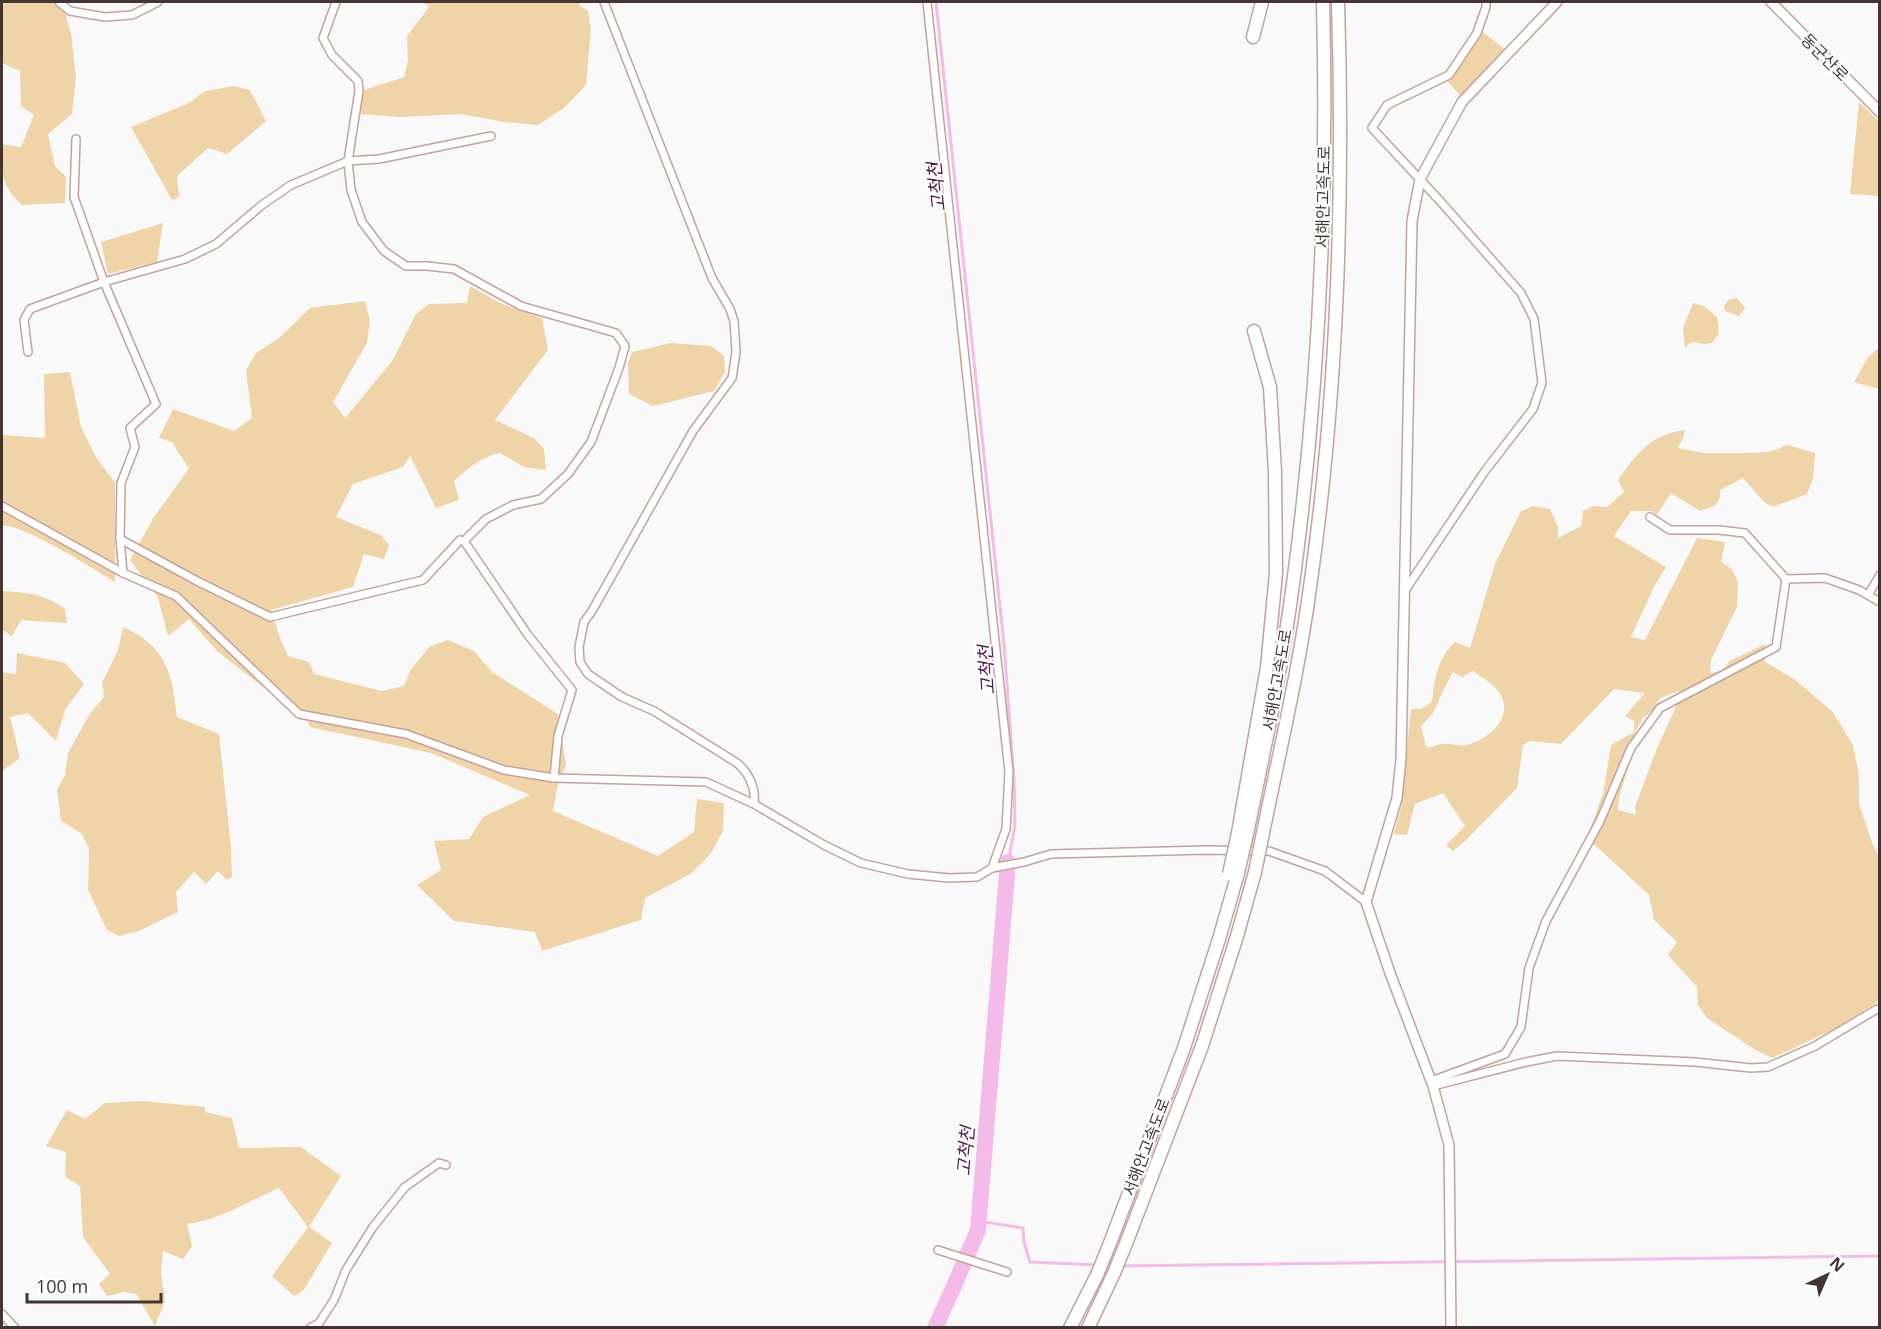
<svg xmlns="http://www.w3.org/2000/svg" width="1881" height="1329" font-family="'Open Sans','Noto Sans KR',sans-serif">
<rect width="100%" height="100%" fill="#f9f9f9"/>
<g fill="#efd4a7" fill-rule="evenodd">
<path d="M2,2H62L71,33L76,77L72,114L48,134L55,166L66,177L65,203L22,205C0,185 2,172 2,144L21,147L34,115L21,106L20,71L2,63Z"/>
<polygon points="422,2 585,2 578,4 588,11 591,29 586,85 564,108 538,125 504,122 461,114 400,117 358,114 364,90 404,77 408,60 407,36 429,7"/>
<polygon points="1483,32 1506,50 1461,96 1448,82"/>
<polygon points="234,86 250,90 266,121 227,154 208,148 177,176 179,197 172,200 131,127 189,103 205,91"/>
<polygon points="1859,102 1879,121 1879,196 1850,194"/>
<polygon points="163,223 157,262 108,274 101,242"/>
<path d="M470,286L502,304L542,318L548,350L495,420L534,438L544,449L546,470L524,467L500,453C481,457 468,468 454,481L459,500L436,508L410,456L403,467L353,484L336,517L381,535L389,545L384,559L364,554L353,587L271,610L280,638L288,656L309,662L314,674L382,691L404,686L410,671L429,647L448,640L474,651L492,672L558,714L566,765L557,788L553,811L658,856L694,832L697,799L724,803L723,831L711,853L692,873L645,898L641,920L542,951L535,932L454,921L417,885L441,870L434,841L469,839L483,817L530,795L431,753L310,727L308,722L217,651L189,619L168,636L158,598L130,560L154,517L189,469L172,442L159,438L173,409L234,431L252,418L246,370L256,353L279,338L310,308L365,301L370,320L367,343L333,402L345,418L393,360L416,314L429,304L467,303Z"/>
<polygon points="1737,298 1745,308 1739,316 1725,311 1724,306 1728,300"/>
<polygon points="1693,303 1704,306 1717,317 1719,333 1712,343 1704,344 1692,342 1685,347 1683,328"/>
<polygon points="671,343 711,346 724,356 725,372 714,391 653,406 629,394 628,363 632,352"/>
<polygon points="1879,348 1879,389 1854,382 1868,357"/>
<path d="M70,372L81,427L96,457L115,483V582C93,569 22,523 2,526V435L45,438L44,374Z"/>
<path d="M1685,430L1683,438L1678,448L1703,453H1742L1770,452L1787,445L1815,453L1813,479L1807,494L1773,507L1764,502L1743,478L1720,490V498L1715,506L1700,511L1671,493L1657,515L1652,511H1631L1614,536L1666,567L1654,587L1631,637L1645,640L1697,538L1725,542L1721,562L1732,569L1738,582L1737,607L1711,660L1710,673L1722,671L1730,661L1765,644V662L1794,679L1832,711L1853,745L1859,775V804L1873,845L1879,856V1001L1835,1029L1772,1058L1754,1049L1707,1018L1698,1005L1697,987L1668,955L1677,942L1654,920L1649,895L1595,845L1586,840L1603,794L1611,745L1634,732V721L1625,716L1645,693L1614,689L1561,744L1530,741L1523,745L1517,788L1466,840L1453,851L1446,845L1465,826L1443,793L1415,804L1407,835L1394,834L1401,807L1411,709H1421L1432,702C1434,680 1438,657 1455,642L1470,648L1495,564L1521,511L1533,506L1550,509L1558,527V538L1581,526L1583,511L1593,506L1607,507L1624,492L1618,480C1636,454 1651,434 1685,430ZM1473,671C1481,677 1496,685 1501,695C1513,719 1488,740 1467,745C1460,747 1451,743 1443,744C1437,744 1433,748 1426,747L1421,726L1433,713L1444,689L1453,672L1462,677ZM1679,691L1675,709L1657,748L1635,807L1636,815L1618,810L1619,798L1632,754L1635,732L1643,718L1653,710L1660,698Z"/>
<path d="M2,591C24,592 46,594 65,609L67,623L21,620L12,636L2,630Z"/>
<path d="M123,627C167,647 172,673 177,717L219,734L231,847L232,877L227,880L218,871L206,884L194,872L176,892L178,912L139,931L119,936L107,930L88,890L89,848L81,833L61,821L57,790L65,775L68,753L89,715L104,697L102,683L118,650Z"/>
<polygon points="17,653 65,663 84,684 65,710 56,741 28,713 10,717 20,758 2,771 2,672 16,674"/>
<path d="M143,1101L205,1107V1112L232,1118L239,1148L301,1147L341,1176L309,1227L332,1243L303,1291L294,1296L272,1276L308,1227L279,1188C249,1201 220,1220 187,1224L192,1246L183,1259L163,1251L161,1272L165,1301L155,1326L136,1294L124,1292L107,1296L99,1284L110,1274L83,1237L80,1186L65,1177L66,1152L46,1146L67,1110L85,1119L105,1103Z"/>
</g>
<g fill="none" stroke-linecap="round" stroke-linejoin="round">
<g stroke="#f4bbe8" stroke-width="3">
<polyline points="936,2 1004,644 1014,780 1015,826 1008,862"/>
<polyline points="978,1221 1023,1228 1024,1242 1030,1262 1098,1265"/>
<polyline points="1119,1266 1880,1256"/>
</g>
<polyline stroke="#f4bbe8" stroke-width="16" points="935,1328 954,1286 978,1230 1008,862"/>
<defs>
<g id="street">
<polyline points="59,2 70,11 105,17 132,15 158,2"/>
<path d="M604,2L712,278L730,309L734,321L736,352L732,378L693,431L592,611L584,622L579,647L580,662L588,674L622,697L654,711L737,763C749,773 756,788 754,804"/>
<polyline points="927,2 1009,772 1006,829 992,868"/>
<polyline points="491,136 379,159 348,161 351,190 362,222 384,251 406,266 427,266 454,269 521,306 616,333 625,346 619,368 591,442 568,474 541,499 513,505 486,519 464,541 528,635 572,690 558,736 554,778"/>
<polyline points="76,139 74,197 104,282 156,404 130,428 135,447 121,483 120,539 123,573"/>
<polyline points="28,352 24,320 30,309 104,282 185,259 216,244 262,205 291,185 348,161 359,91 358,81 332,55 323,38 336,2"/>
<polyline points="2,506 123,573 176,596 299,714 406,734 504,770 554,778 706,782 754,804 824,845 861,863 908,874 949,878 977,877 992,868 1024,862 1051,854 1206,850 1269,851 1325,871 1366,902"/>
<polyline points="1650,517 1670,530 1719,530 1745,533 1786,579 1825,578 1859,590 1880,602"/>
<polyline points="120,539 197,581 270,617 423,580 460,540"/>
<polyline points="1404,592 1485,471 1533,409 1542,383 1534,319 1521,293 1441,202 1372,128 1387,105 1449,75 1477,33 1486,7 1486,2"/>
<polyline points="1868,595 1880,575"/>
<polyline points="1431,1081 1505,1054 1521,1027 1529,968 1546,921 1600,821 1631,748 1660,708 1776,647 1786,579"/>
<polyline points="1433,1086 1526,1062 1557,1056 1695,1062 1751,1068 1768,1067 1815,1046 1877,1009 1880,1010"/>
<polyline points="938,1250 1007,1272"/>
<polyline points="2,1314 15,1328"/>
<polyline points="310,1328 319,1323 334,1300 346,1270 373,1227 405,1187 439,1163 446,1165"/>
</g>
<g id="secondary">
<polyline points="1771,2 1880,112"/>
<polyline points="1451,1328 1449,1145 1433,1086 1390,973 1366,902 1397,798 1401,759 1412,221 1420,179 1462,102 1557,2"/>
</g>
<g id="highway">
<polyline points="1253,37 1262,2"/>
<polyline points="1238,833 1267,667 1276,573 1275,472 1270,387 1254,331"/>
<path d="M1263,833C1280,749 1300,665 1311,580C1338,389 1344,194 1338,2"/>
<path d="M1247,834C1264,751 1282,668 1293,584C1319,391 1328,196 1323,2"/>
<polyline points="1070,1328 1097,1275 1110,1243 1184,1048 1219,939 1238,873"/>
<polyline points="1088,1328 1114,1273 1127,1241 1202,1046 1237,936 1255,872"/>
</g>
</defs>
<use href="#street" stroke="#c5a19c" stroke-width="10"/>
<use href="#secondary" stroke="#c5a19c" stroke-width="12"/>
<use href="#highway" stroke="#c5a19c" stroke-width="15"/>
<use href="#street" stroke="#fff" stroke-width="7"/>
<use href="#secondary" stroke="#fff" stroke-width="9"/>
<use href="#highway" stroke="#fff" stroke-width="12"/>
<defs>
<g id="highway-bridge">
<polyline points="1255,872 1263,833"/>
<polyline points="1238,873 1247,834"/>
<polyline points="1229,874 1238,833"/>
</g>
</defs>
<use href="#highway-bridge" stroke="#c5a19c" stroke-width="15" stroke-linecap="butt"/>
<use href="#highway-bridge" stroke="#fff" stroke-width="12"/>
</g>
<g text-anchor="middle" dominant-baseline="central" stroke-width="4.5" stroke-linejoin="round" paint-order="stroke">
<g font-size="16" fill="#443533" stroke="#fff">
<text transform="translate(1825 57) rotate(45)">동군산로</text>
<text transform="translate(1323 197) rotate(-89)">서해안고속도로</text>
<text transform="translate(1277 680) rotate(-80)">서해안고속도로</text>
<text transform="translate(1146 1147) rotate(-69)">서해안고속도로</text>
</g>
<g font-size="18" font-style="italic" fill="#55144d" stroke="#fff">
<text transform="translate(936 187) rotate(-96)">고척천</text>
<text transform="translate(986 670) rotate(-94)">고척천</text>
<text transform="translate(965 1151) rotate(-85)">고척천</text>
</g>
</g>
<rect width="1881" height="1329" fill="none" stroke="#443533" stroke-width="6"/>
<g transform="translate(1827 1275) rotate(44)" stroke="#ffffff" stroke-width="4.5" paint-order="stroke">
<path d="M0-4.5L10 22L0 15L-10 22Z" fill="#443533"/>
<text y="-9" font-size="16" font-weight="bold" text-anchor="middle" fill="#443533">N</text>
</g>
<path d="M27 1293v9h134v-9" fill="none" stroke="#443533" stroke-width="3"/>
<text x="36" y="1293" font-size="18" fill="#443533" stroke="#ffffff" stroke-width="4.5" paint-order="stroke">100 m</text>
</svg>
